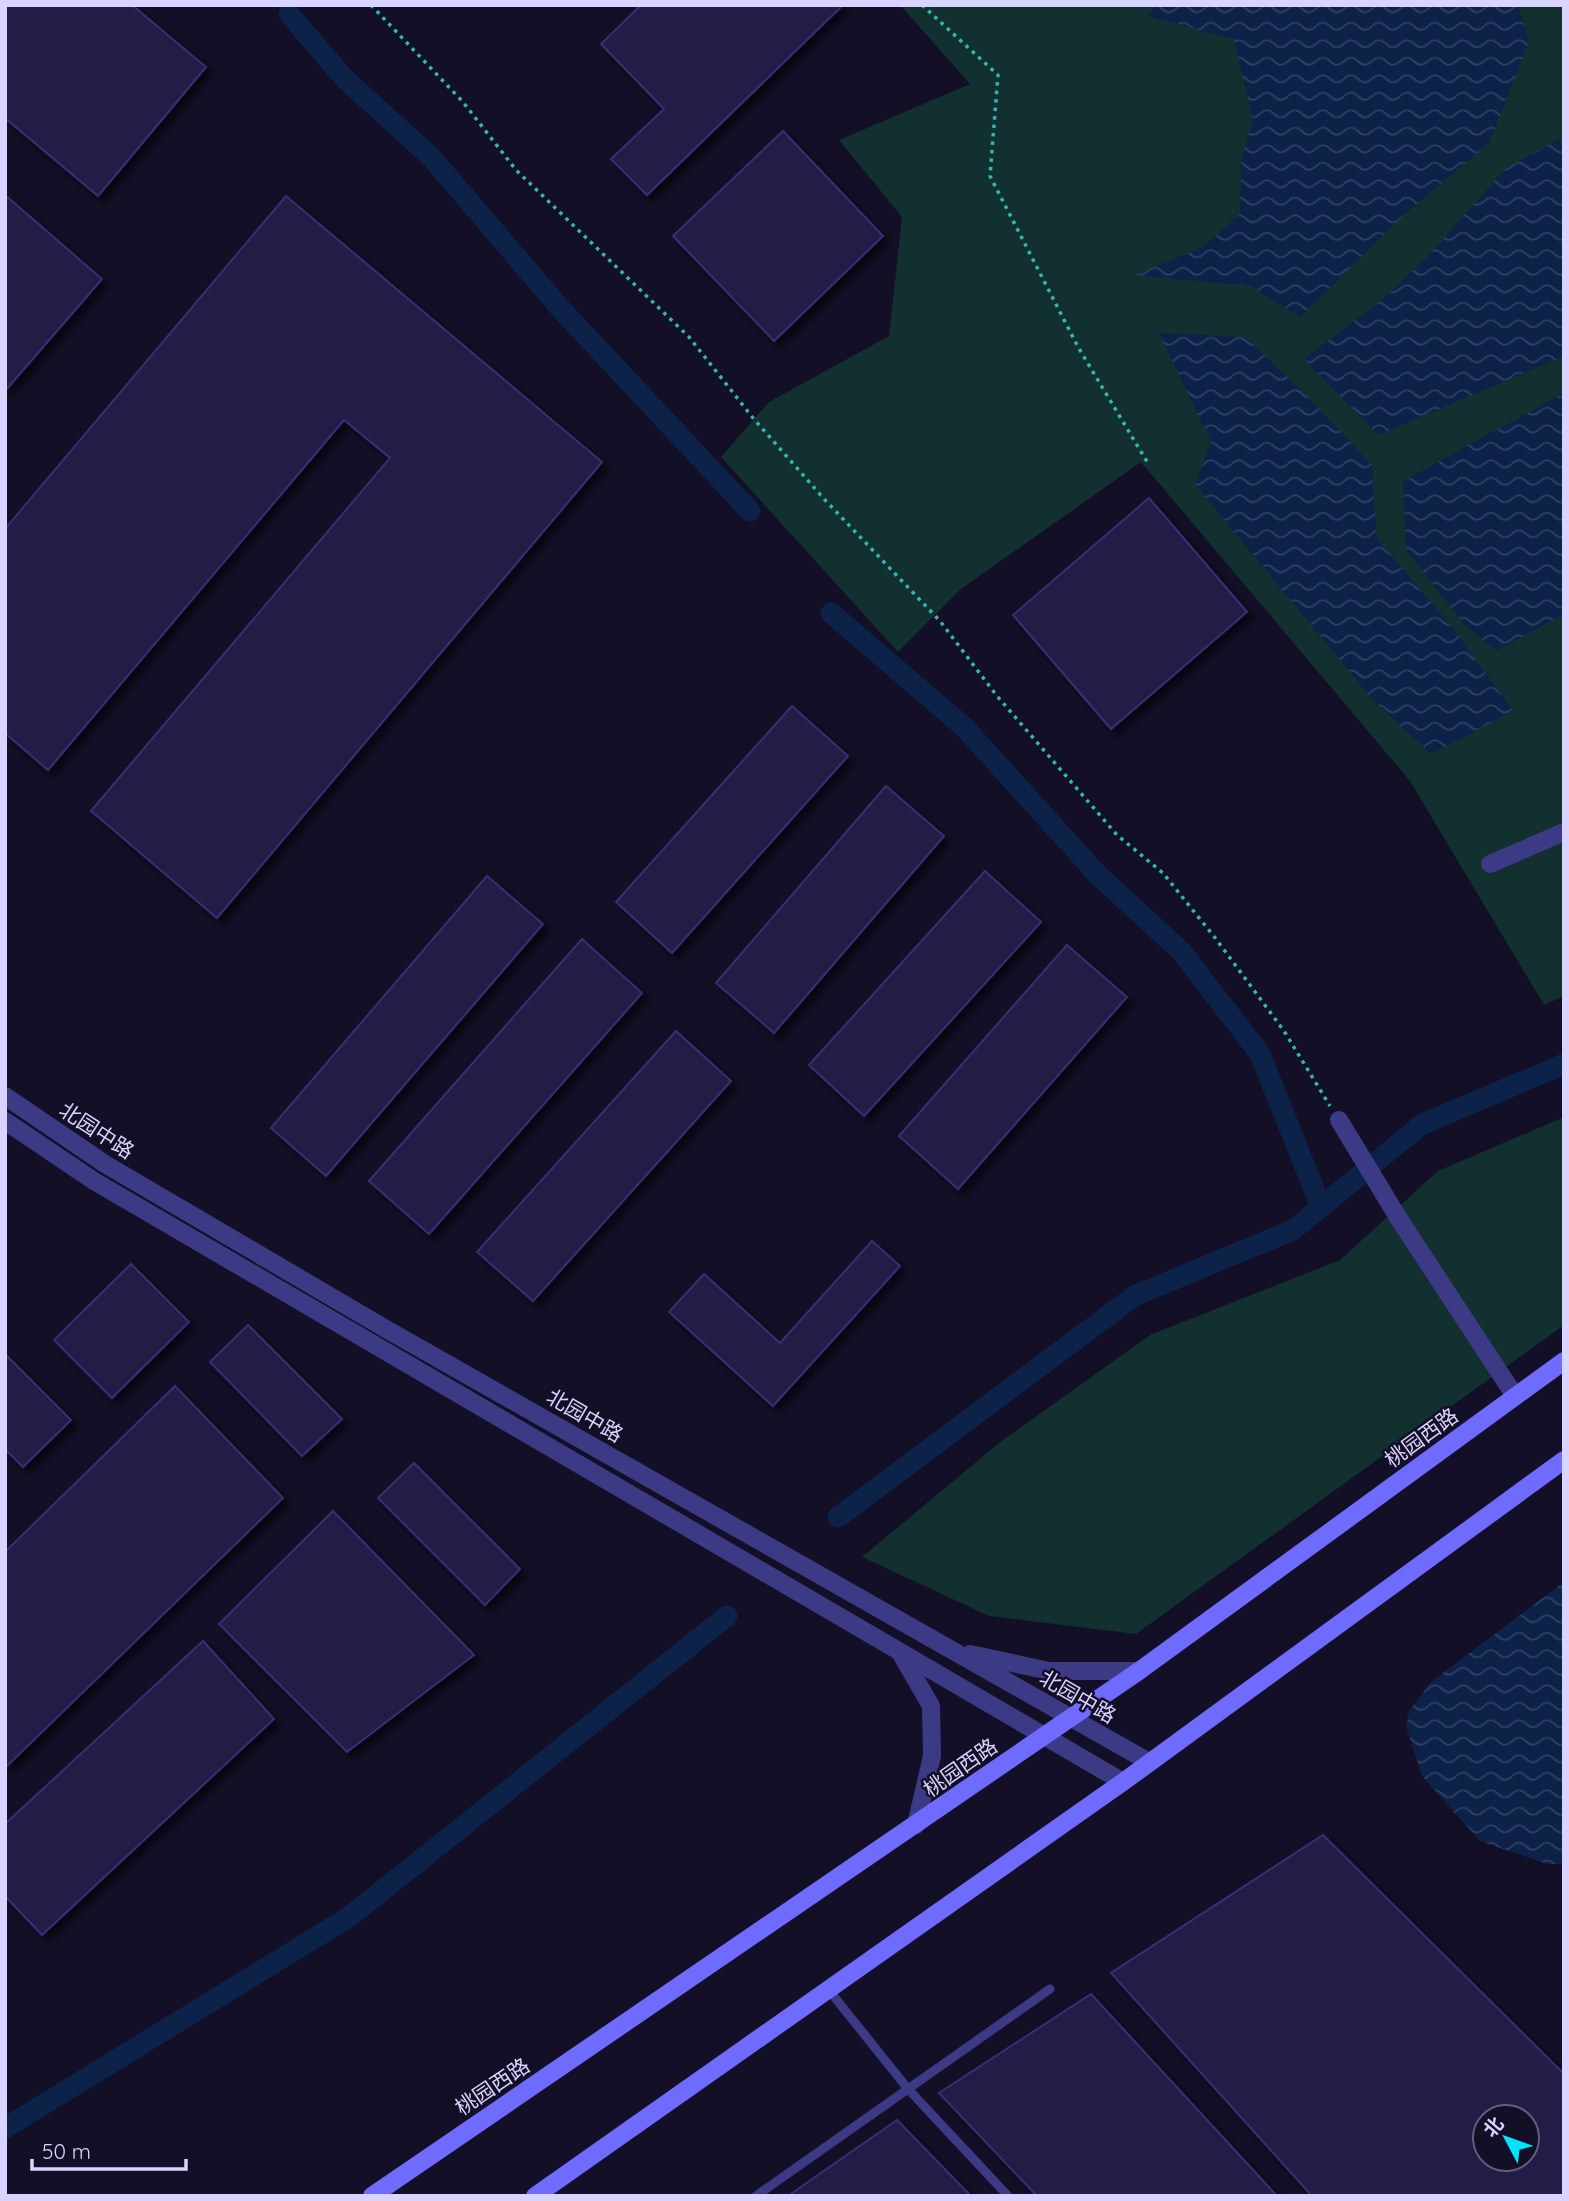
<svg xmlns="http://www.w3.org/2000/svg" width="1569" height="2201" font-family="Quicksand,'Noto Sans SC',sans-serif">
<defs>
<pattern id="water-waves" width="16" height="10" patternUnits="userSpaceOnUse" patternTransform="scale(1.75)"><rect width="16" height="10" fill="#0c2248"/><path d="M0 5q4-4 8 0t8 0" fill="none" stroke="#2f4163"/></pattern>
<filter id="shadow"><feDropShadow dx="6" dy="6" stdDeviation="3.5" flood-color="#0009"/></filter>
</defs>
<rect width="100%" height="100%" fill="#130f26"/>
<g fill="#12302f">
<polygon points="900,5 1564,5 1564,996 1544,1005 1410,781 1141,462 961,589 898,652 721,457 769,402 889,336 902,217 839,140 970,84"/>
<polygon points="1564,1117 1564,1325 1136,1634 989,1616 862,1557 999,1443 1150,1335 1340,1260 1438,1171"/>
</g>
<g fill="url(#water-waves)">
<polygon points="1155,5 1518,5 1529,41 1489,143 1406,213 1300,317 1251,286 1135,275 1203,247 1240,214 1241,161 1253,120 1234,39 1147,16"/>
<polygon points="1559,139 1564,150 1564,356 1378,435 1304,359 1382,300 1428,256 1506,168"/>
<polygon points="1159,333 1245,337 1301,390 1372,465 1377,539 1452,627 1513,711 1431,754 1373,700 1195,484 1211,442"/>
<polygon points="1564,393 1564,614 1496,651 1463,623 1406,549 1403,481"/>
<polygon points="1564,1582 1564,1864 1547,1864 1480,1841 1422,1776 1406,1726 1409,1711 1431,1682"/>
</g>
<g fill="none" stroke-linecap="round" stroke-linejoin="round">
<g stroke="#0c2248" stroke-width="21">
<polyline points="289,14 345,79 431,157 560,308 750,511"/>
<polyline points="831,613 964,727 1098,875 1182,952 1260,1054 1321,1207"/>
<polyline points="838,1517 1136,1295 1293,1230 1421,1125 1564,1064"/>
<polyline points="5,2128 349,1917 727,1616"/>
</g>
</g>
<g fill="#241b47" stroke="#3b2d73" stroke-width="2" fill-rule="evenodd" filter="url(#shadow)">
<polygon points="5,5 132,5 206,67 98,196 5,118"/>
<polygon points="641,5 843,5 647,195 611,159 664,109 601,44"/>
<polygon points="783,131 883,236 774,341 673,236"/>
<polygon points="5,195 102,279 5,391"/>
<polygon points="286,196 602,462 217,918 91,811 390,458 344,420 48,770 5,733 5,529"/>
<polygon points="1149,498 1247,612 1111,729 1013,615"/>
<polygon points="792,706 848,756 672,953 616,902"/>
<polygon points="886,786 944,836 774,1033 716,983"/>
<polygon points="985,871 1041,922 864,1116 809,1065"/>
<polygon points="487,876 543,924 326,1176 271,1128"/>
<polygon points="582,939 642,993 429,1234 369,1181"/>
<polygon points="1067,945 1127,997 958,1189 899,1136"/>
<polygon points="676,1031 731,1081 533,1301 477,1252"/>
<polygon points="872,1241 900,1266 773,1406 669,1312 704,1274 780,1343"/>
<polygon points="131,1264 189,1322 112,1398 54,1340"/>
<polygon points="248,1325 342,1419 302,1456 210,1362"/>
<polygon points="5,1354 71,1420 23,1467 5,1449"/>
<polygon points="175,1386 283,1498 5,1768 5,1552"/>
<polygon points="414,1463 520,1569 485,1605 378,1498"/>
<polygon points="333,1511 474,1655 347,1752 219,1624"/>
<polygon points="203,1641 274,1719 42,1935 5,1896 5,1824"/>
<path d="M1323,1835L1564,2074V2196H1312L1111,1973ZM1485,2117H1527V2159H1485Z"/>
<polygon points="1091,1994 1277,2196 1037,2196 939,2093"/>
<polygon points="897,2120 971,2196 788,2196"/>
</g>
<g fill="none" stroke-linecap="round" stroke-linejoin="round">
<g stroke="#2fb8b0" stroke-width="3.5" stroke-dasharray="3.5 5" stroke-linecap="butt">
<polyline points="371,5 463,102 516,170 689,337 753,418 825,500 940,621 997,696 1117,835 1163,873 1216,939 1284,1031 1330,1106"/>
<polyline points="922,5 998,75 990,176 1078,347 1149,465"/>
</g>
<g stroke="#3d3a85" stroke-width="9">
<polyline points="828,1989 908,2089 1008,2196"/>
<polyline points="756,2196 1050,1989"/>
</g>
<g stroke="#3d3a85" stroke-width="18">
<polyline points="1490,864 1564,832"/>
<polyline points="1339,1120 1399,1219 1515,1396"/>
</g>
<g stroke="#3d3a85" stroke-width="18">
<polyline points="5,1096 105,1164 386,1329 1149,1762"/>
<polyline points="5,1121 94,1181 1123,1782"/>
<polyline points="901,1654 931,1706 932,1756 916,1825"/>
<polyline points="970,1654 1049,1671 1139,1671"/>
</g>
<g stroke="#6f6bff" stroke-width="18">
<polyline points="372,2196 1139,1671 1564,1361"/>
<polyline points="535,2196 1123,1782 1564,1460"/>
</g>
</g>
<g text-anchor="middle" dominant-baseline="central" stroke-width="5" stroke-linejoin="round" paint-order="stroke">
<g font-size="21" fill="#d9d4ff" stroke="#130f26">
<text transform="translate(97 1130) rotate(33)">北园中路</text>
<text transform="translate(585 1415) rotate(30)">北园中路</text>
<text transform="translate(1421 1437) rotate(-36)">桃园西路</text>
<text transform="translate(1078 1696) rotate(30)">北园中路</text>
<text transform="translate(960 1767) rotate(-35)">桃园西路</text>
<text transform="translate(492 2086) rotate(-34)">桃园西路</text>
</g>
</g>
<rect width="1569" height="2201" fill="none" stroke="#d9d4ff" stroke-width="14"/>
<g transform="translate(1506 2138) rotate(311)"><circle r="33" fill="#130f26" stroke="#625e7d" stroke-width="2"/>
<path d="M0-5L12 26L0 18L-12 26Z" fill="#00e5ff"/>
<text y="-10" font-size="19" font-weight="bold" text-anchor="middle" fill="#d9d4ff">北</text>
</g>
<path d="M32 2159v10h154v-10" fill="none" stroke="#d9d4ff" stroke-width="3.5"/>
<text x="42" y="2159" font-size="21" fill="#d9d4ff" stroke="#130f26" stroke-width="5" paint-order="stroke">50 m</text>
</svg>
